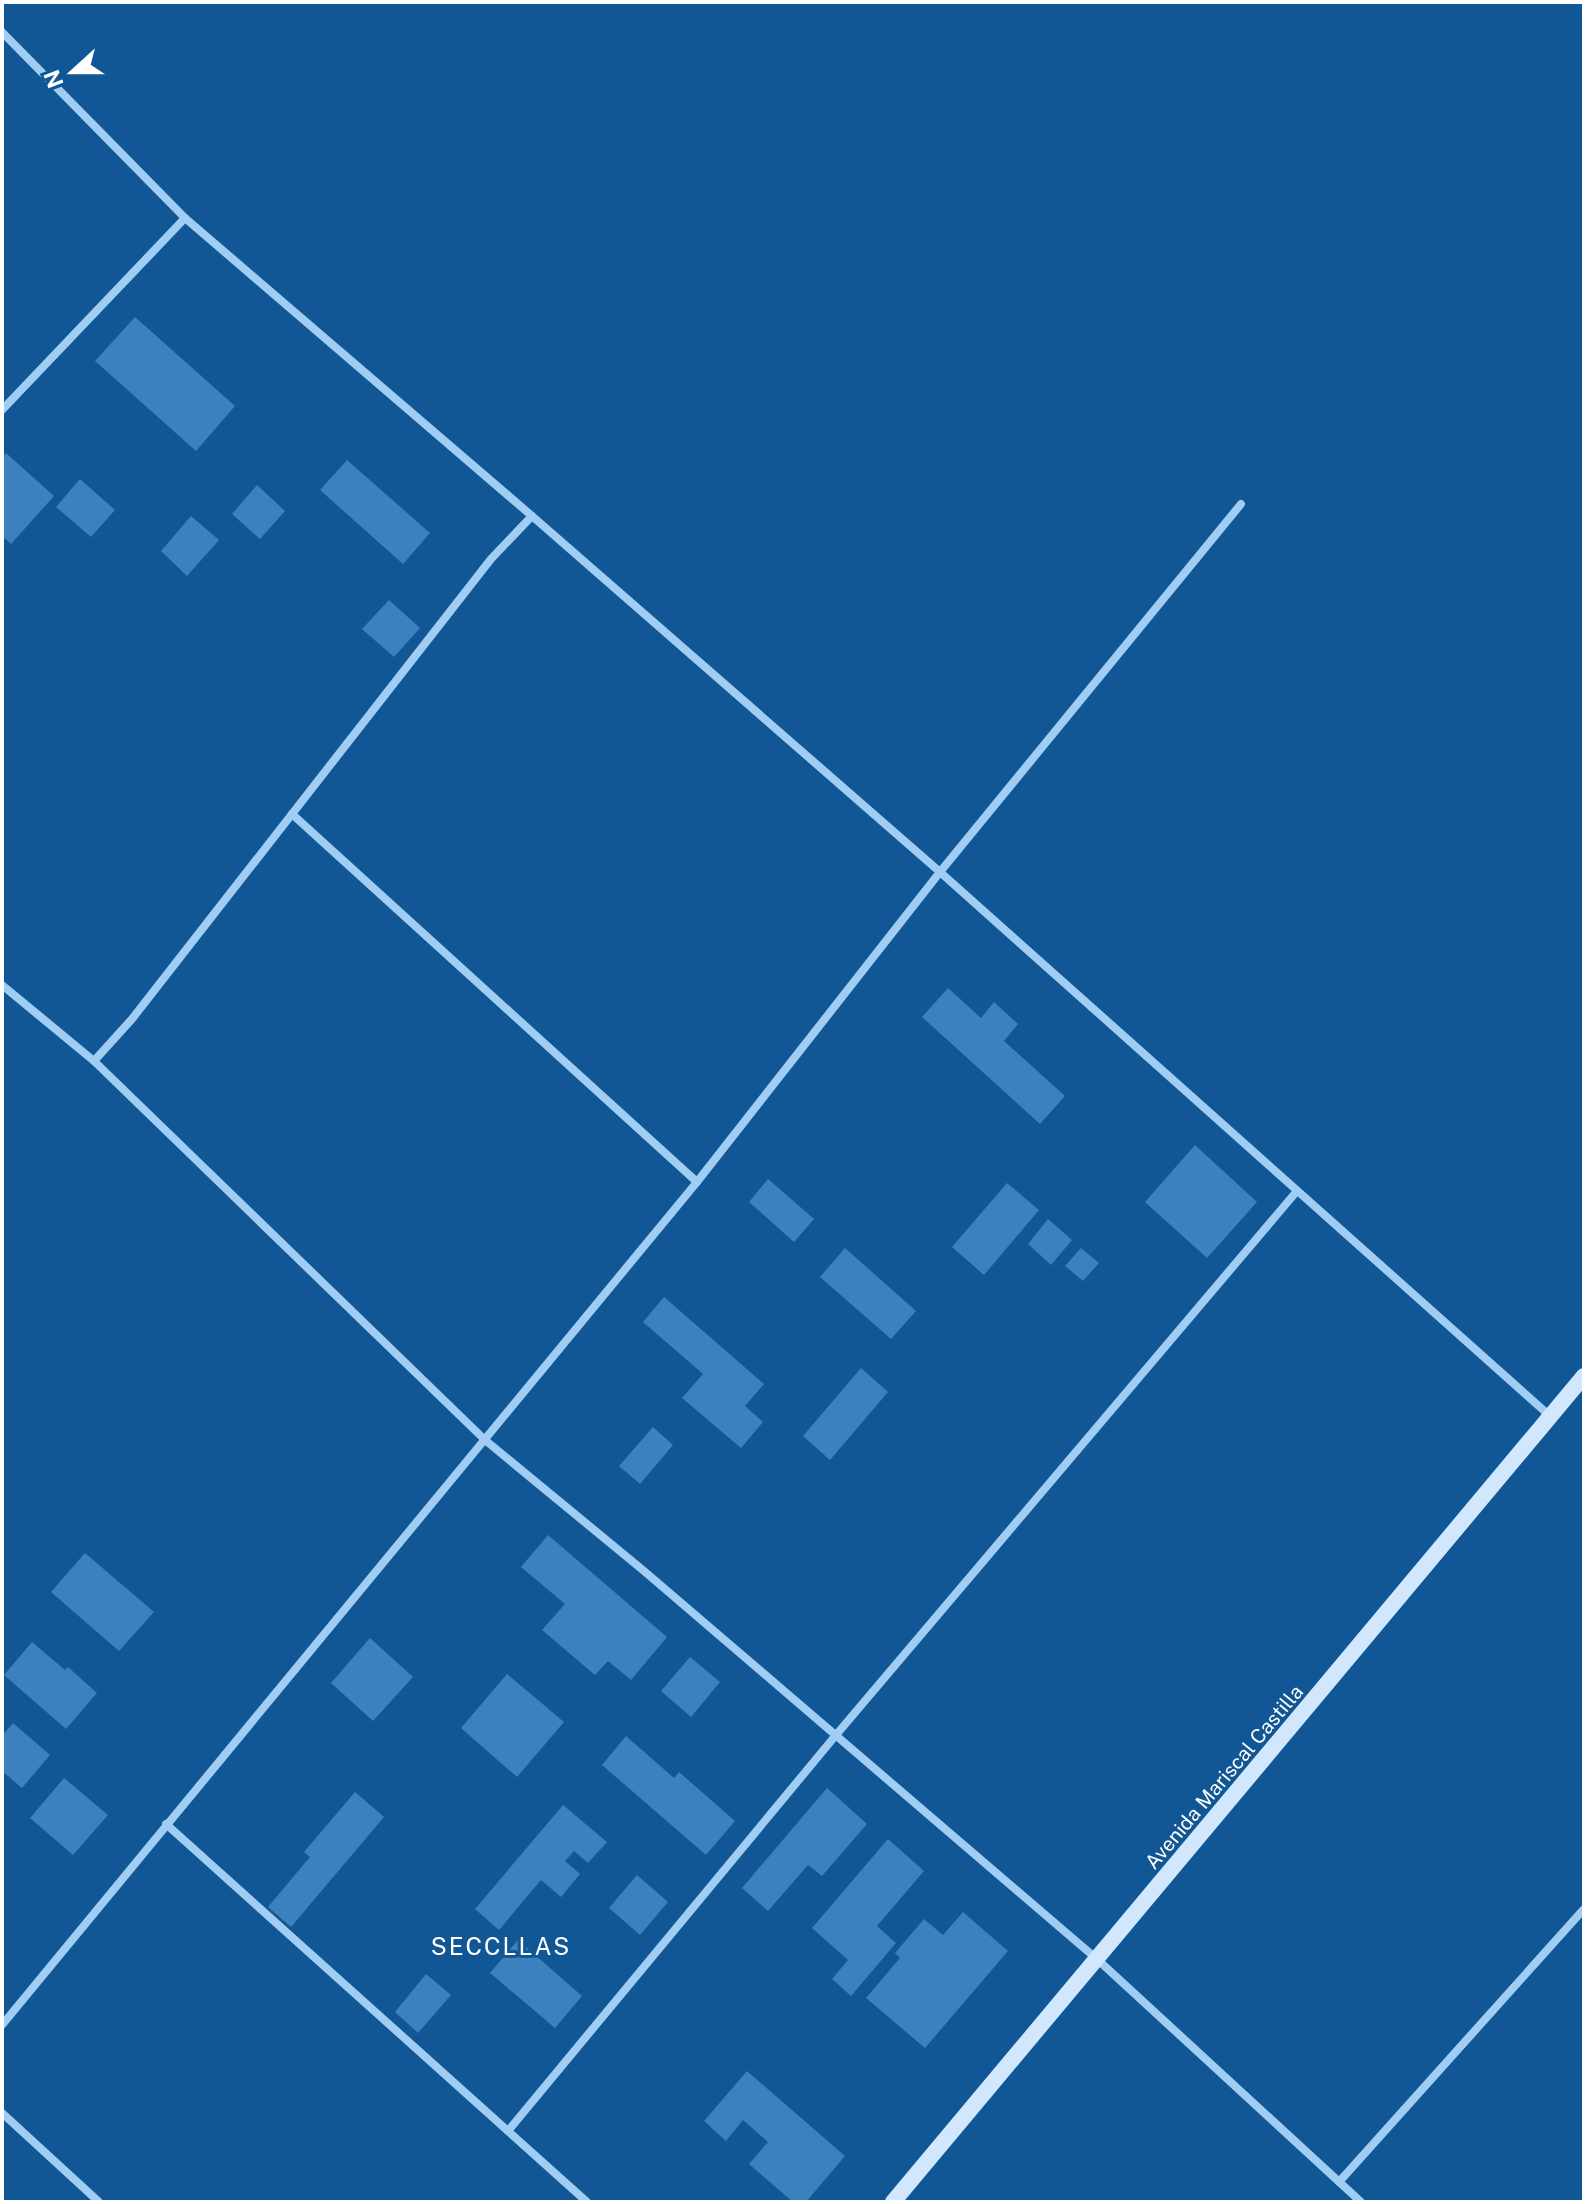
<svg xmlns="http://www.w3.org/2000/svg" width="1586" height="2204" font-family="'Public Sans',sans-serif">
<rect width="100%" height="100%" fill="#115795"/>
<g fill="#3a81bd">
<polygon points="135,317 235,406 196,451 95,361"/>
<polygon points="6,453 54,496 11,544 2,536 2,457"/>
<polygon points="347,460 430,533 403,564 320,490"/>
<polygon points="80,479 115,510 91,537 56,507"/>
<polygon points="257,485 285,511 260,539 232,514"/>
<polygon points="191,516 219,540 187,576 161,551"/>
<polygon points="389,600 420,628 394,657 362,629"/>
<polygon points="948,988 981,1018 994,1002 1018,1024 1004,1041 1065,1096 1040,1124 922,1017"/>
<polygon points="1195,1145 1257,1202 1207,1258 1145,1202"/>
<polygon points="768,1179 814,1219 794,1242 749,1202"/>
<polygon points="1007,1183 1039,1210 984,1275 952,1247"/>
<polygon points="1048,1219 1072,1240 1051,1265 1028,1244"/>
<polygon points="845,1248 916,1311 891,1339 820,1277"/>
<polygon points="1081,1248 1099,1263 1083,1281 1065,1266"/>
<polygon points="664,1297 764,1384 745,1406 763,1422 741,1448 682,1398 703,1374 643,1322"/>
<polygon points="861,1368 888,1392 830,1460 803,1436"/>
<polygon points="653,1427 673,1445 640,1484 619,1466"/>
<polygon points="548,1535 667,1637 631,1680 608,1661 595,1675 542,1630 565,1604 521,1567"/>
<polygon points="85,1553 154,1612 119,1651 51,1592"/>
<polygon points="370,1638 413,1677 373,1721 331,1683"/>
<polygon points="32,1642 65,1670 68,1667 97,1693 66,1729 4,1675"/>
<polygon points="690,1657 720,1682 691,1717 661,1691"/>
<polygon points="507,1674 564,1722 517,1777 461,1728"/>
<polygon points="13,1723 50,1755 22,1788 2,1771 2,1736"/>
<polygon points="626,1736 674,1778 679,1772 735,1821 706,1855 602,1765"/>
<polygon points="64,1778 108,1815 73,1855 30,1818"/>
<polygon points="827,1788 867,1824 822,1876 808,1865 768,1911 742,1888"/>
<polygon points="355,1792 384,1817 291,1927 268,1907 310,1857 304,1852"/>
<polygon points="563,1805 607,1842 588,1863 574,1851 565,1861 580,1874 561,1897 541,1880 499,1930 475,1909"/>
<polygon points="888,1839 924,1871 877,1926 896,1943 851,1996 832,1979 848,1960 812,1928"/>
<polygon points="637,1875 668,1902 640,1935 609,1908"/>
<polygon points="963,1912 1008,1951 925,2048 866,1998 900,1958 895,1953 924,1919 943,1935"/>
<polygon points="518,1940 582,1996 555,2028 490,1973"/>
<polygon points="426,1974 451,1995 418,2033 395,2012"/>
<polygon points="747,2071 845,2156 806,2202 793,2202 749,2164 768,2142 743,2120 726,2141 704,2121"/>
</g>
<g fill="none" stroke-linecap="round" stroke-linejoin="round">
<g stroke="#a0cdf3" stroke-width="8">
<polyline points="2,32 185,218 532,516 940,872 1550,1416"/>
<polyline points="2,410 185,218"/>
<polyline points="292,814 697,1182"/>
<polyline points="2,985 94,1061 485,1440 644,1571 1098,1960 1361,2202"/>
<polyline points="94,1061 132,1019 491,559 532,516"/>
<polyline points="166,1824 587,2202"/>
<polyline points="2,2025 697,1182 940,872 1241,504"/>
<polyline points="2,2113 99,2202"/>
<polyline points="508,2131 836,1735 1297,1191"/>
<polyline points="1339,2182 1584,1909"/>
</g>
<polyline stroke="#d0e7fd" stroke-width="16" points="893,2202 1584,1376"/>
</g>
<g text-anchor="middle" dominant-baseline="central" stroke-width="6" stroke-linejoin="round" paint-order="stroke">
<g font-size="20" fill="#fff" stroke="#115795">
<text transform="translate(1224 1777) rotate(-50)">Avenida Mariscal Castilla</text>
</g>
<g font-size="24" letter-spacing="2" fill="#fff" stroke="#115795">
<text x="501" y="1946">SECCLLAS</text>
</g>
</g>
<rect width="1586" height="2204" fill="none" stroke="#ffffff" stroke-width="8"/>
<g transform="translate(72 72) rotate(249)" stroke="#115795" stroke-width="6" paint-order="stroke">
<path d="M0-6L14 30L0 20L-14 30Z" fill="#ffffff"/>
<text y="-12" font-size="22" font-weight="bold" text-anchor="middle" fill="#ffffff">N</text>
</g>
</svg>
